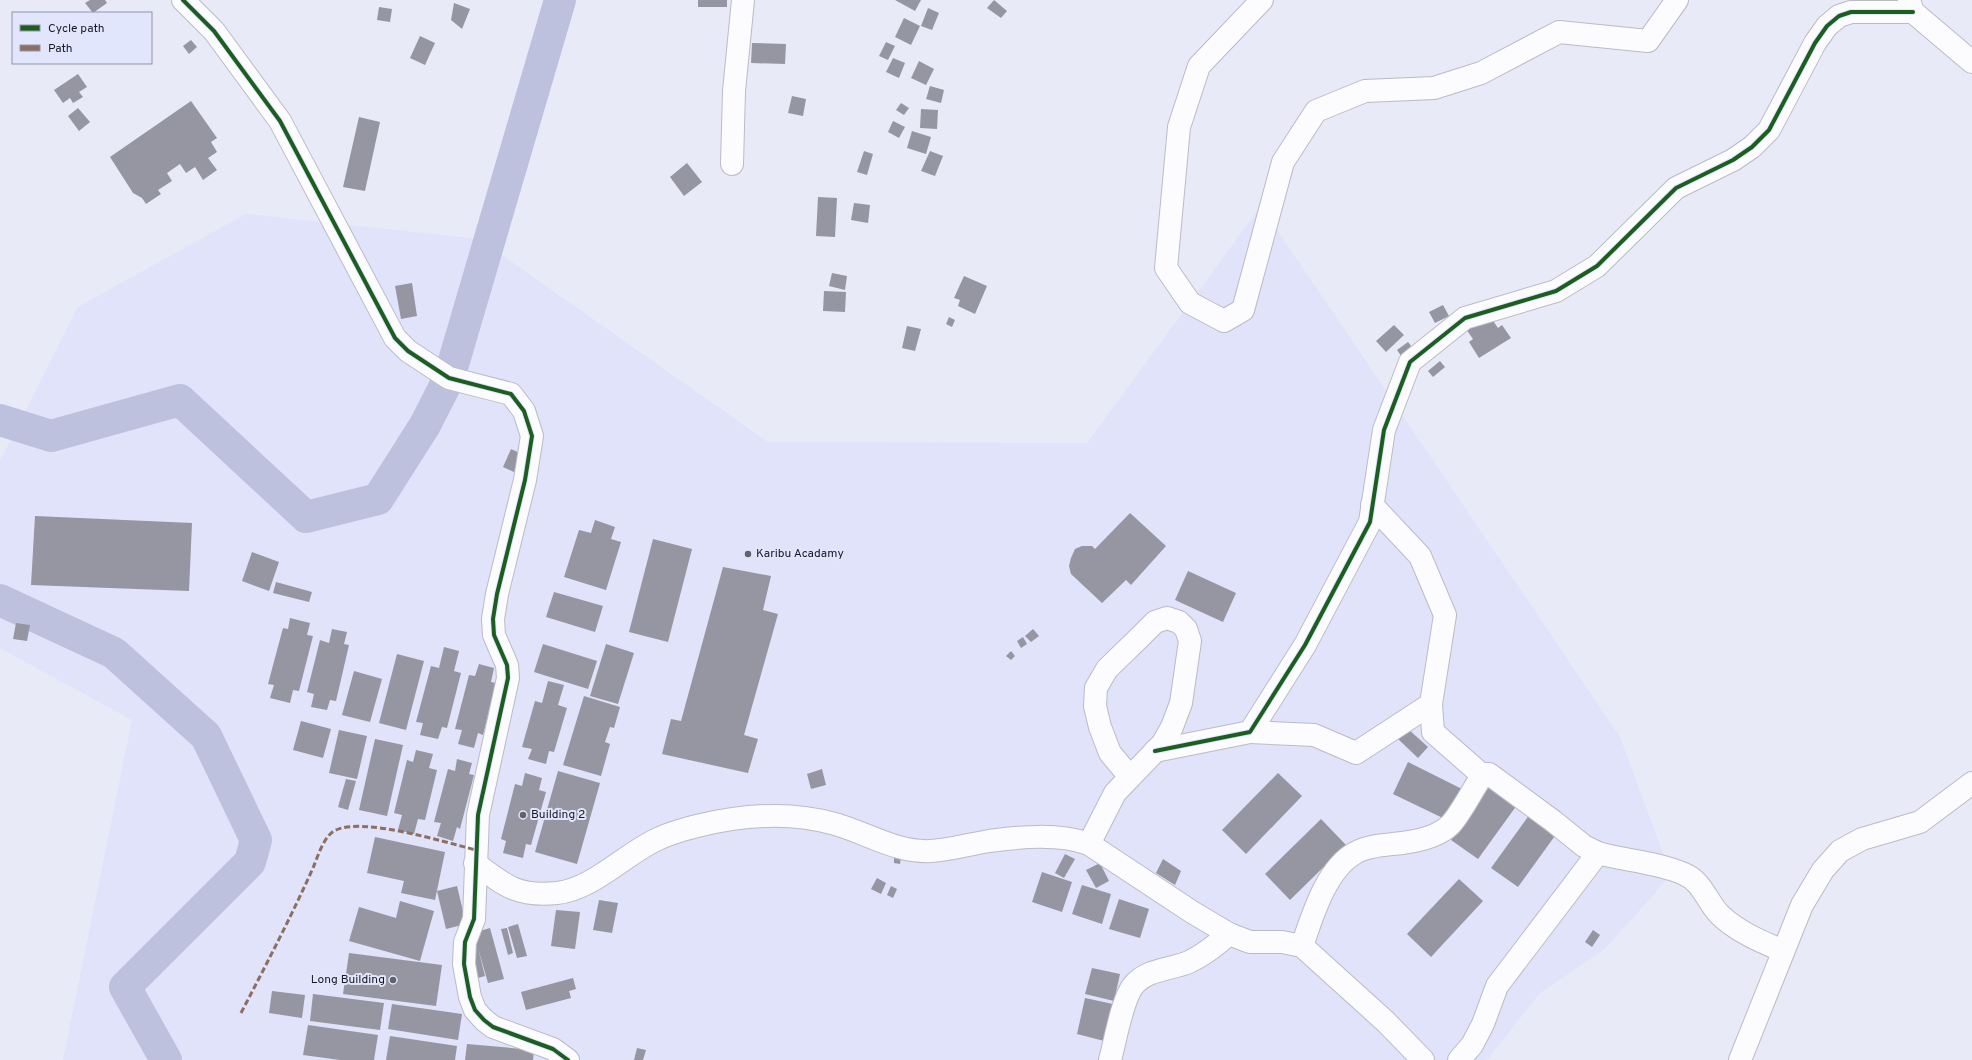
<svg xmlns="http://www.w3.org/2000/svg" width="1972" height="1060" font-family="Overpass,sans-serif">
<rect width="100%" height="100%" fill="#e8eaf7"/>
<polygon fill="#e0e3f9" points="1261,206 1620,737 1671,875 1605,949 1540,993 1487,1060 63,1060 132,720 0,648 0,461 78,307 246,214 479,239 768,442 1087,443"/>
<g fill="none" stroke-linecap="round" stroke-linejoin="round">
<g stroke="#bdc1de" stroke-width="32">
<polyline points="0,420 51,436 180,400 306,517 378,499 425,425 449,378 560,0"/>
<polyline points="0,600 114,653 206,736 256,840 250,862 125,987 166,1060"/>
</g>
</g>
<g fill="#9596a1">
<polygon points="90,0 105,0 107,3 93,13 85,3"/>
<rect x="698" y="0" width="29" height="7"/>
<polygon points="895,0 921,0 915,11"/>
<polygon points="994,0 1007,11 1001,18 987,8"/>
<polygon points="454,3 470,9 462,29 451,20"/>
<polygon points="379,7 392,9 390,22 377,20"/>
<polygon points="928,8 939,13 932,30 921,26"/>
<polygon points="904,18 920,26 911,45 895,37"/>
<polygon points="420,36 435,43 425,65 410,58"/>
<polygon points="191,40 197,47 189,54 183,46"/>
<polygon points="886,42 895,46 888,60 879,56"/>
<polygon points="752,43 786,44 785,64 751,63"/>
<polygon points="893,58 905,63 899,78 886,72"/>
<polygon points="919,61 934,69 926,85 911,78"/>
<polygon points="78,74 87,87 79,92 83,97 73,103 70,98 63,103 54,90"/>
<polygon points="930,86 944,90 941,103 926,99"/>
<polygon points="792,96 806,99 803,116 788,113"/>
<polygon points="191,101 217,138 211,142 217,152 208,158 217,170 203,180 195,167 186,173 180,164 167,173 172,181 158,190 161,194 146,204 142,198 133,193 110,157"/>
<polygon points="901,103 909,108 904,115 896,110"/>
<polygon points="78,108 90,122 79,131 68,116"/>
<polygon points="921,109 938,110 937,129 920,128"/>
<polygon points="359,117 380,122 365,191 343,187"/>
<polygon points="893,121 905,127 899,138 888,132"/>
<polygon points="912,131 931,137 926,154 907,148"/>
<polygon points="864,151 873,154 867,175 857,172"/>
<polygon points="930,151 943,156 935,176 921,171"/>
<polygon points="687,163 702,182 684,196 670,177"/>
<polygon points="818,197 837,198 835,237 816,236"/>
<polygon points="854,203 870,205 868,223 851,220"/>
<polygon points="832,273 847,276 845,290 829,286"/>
<polygon points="964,276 987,286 975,314 958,306 960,300 954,298"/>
<polygon points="412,283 417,316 401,319 395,286"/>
<polygon points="824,291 846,292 845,312 823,311"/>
<polygon points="1443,305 1449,316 1435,323 1429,312"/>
<polygon points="1489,315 1498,328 1502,325 1511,338 1479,358 1469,342 1473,339 1466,329"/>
<polygon points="949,317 955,320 952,327 946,324"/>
<polygon points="1394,325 1404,335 1386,352 1376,341"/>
<polygon points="907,326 921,329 915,351 902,348"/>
<polygon points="1408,342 1415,351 1404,360 1397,350"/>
<polygon points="1440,361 1445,367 1433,377 1428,371"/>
<polygon points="511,449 522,454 514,472 503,467"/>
<polygon points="1130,513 1166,546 1131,585 1126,580 1102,603 1071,574 1069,566 1071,558 1075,549 1082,546 1092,546 1095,549"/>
<polygon points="35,516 192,523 189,591 31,585"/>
<polygon points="595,520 615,527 611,539 621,542 606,590 564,577 579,530 591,533"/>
<polygon points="653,539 692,549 668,642 629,632"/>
<polygon points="252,552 279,562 269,591 242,581"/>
<polygon points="723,567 771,576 763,610 778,614 744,735 758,739 748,773 662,754 671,719 681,721"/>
<polygon points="1188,571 1236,593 1223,622 1175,600"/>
<polygon points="276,582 312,592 309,602 273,593"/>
<polygon points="554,592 603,606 595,632 546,617"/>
<polygon points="290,618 310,623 307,635 313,636 299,691 293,690 290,703 270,698 274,685 268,684 283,628 288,629"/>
<polygon points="16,623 30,625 27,641 13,639"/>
<polygon points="332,629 347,632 344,644 349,645 336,701 330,700 327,710 311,707 314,694 307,692 320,640 329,643"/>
<polygon points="1033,629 1039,636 1031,642 1025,636"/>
<polygon points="1023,637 1027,644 1021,648 1017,641"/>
<polygon points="543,644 597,661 588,689 534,672"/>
<polygon points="606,644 634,653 618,704 590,696"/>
<polygon points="444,647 459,651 454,671 461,673 447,728 442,727 438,739 420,735 423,723 416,722 431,666 439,668"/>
<polygon points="1011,651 1015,656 1011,660 1006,656"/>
<polygon points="397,654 424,661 406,730 379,723"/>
<polygon points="479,664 494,668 491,682 496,683 483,735 478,733 474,748 458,744 462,730 455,729 469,675 475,676"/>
<polygon points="354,671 382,679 370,722 342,715"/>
<polygon points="548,681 564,685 558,705 567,708 554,752 549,751 546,764 528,759 532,749 522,747 535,701 542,703"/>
<polygon points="584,696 620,707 614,728 610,727 605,742 610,744 601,776 563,765"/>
<polygon points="301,721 331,729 323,758 293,750"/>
<polygon points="1407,728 1428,747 1418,758 1397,738"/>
<polygon points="339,730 367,736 357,779 329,773"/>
<polygon points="375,739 403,745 387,816 359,810"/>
<polygon points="416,750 433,754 429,768 437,770 425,820 418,819 414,834 398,830 402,815 394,813 407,760 413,762"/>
<polygon points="457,759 472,763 469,774 474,775 460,829 457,827 453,841 437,836 441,823 434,822 448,769 455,771"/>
<polygon points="1408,762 1464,790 1449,821 1393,794"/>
<polygon points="822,769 826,785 811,789 807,774"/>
<polygon points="558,771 600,783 577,864 535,852"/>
<polygon points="525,773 542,778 539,790 546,792 531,845 526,844 523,858 503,853 506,841 501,839 515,784 522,786"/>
<polygon points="1278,773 1302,796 1246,854 1222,830"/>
<polygon points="346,779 356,781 348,810 338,807"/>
<polygon points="1490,786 1517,805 1478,859 1451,840"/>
<polygon points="1530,814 1557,833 1518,887 1491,868"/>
<polygon points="1321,819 1346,845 1290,900 1265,874"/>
<polygon points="375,837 445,852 435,900 401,893 404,881 367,873"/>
<polygon points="1065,854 1075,859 1064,878 1055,873"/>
<polygon points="894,856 901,857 900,864 894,863"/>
<polygon points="1163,859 1181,871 1175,885 1156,873"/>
<polygon points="1100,863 1109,881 1096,888 1086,870"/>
<polygon points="1042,872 1072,882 1062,912 1032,902"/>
<polygon points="877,878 886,883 881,894 871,889"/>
<polygon points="1459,879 1483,901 1431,957 1407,934"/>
<polygon points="1082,885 1111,894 1102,924 1072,914"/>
<polygon points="457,886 466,924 446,929 437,891"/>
<polygon points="891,886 897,889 893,898 887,895"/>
<polygon points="1119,899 1149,909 1140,938 1109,929"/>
<polygon points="599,900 618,903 612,933 593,930"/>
<polygon points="400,901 434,911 420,961 349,941 359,907 396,918"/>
<polygon points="556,910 580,912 575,949 551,946"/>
<polygon points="518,924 527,956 517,958 508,927"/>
<polygon points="490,928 504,979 488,983 478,948 485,976 478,978 469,944 473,933"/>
<polygon points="507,928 513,953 508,955 501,929"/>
<polygon points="1593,930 1600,935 1592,947 1585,942"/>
<polygon points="349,953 442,965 436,1006 343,994"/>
<polygon points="1092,968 1120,974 1114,1001 1085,994"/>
<polygon points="573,978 576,989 569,991 571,998 526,1010 521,992"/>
<polygon points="272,991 305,995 302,1018 269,1013"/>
<polygon points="313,994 384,1003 380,1030 310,1021"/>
<polygon points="1085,998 1113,1004 1108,1042 1077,1034"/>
<polygon points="392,1004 462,1014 458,1040 388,1029"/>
<polygon points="308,1025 378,1035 374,1060 340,1060 303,1055"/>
<polygon points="390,1036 457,1046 455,1060 386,1060"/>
<polygon points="467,1044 534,1050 533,1060 465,1060"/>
<polygon points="637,1048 646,1050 643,1060 634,1060"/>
</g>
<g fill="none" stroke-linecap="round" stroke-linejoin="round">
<defs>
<g id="minor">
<polyline points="183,0 214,31 280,121 395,338 408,351 449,378 511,394 524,411 532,436 525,480 497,594 493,619 494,635 507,665 508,678 478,815 474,919 465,942 464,964 470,997 475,1010 484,1020 493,1027 553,1049 568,1060"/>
<polyline points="1262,0 1199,66 1179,127 1166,268 1190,303 1224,321 1243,310 1283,162 1316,111 1365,91 1434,88 1481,73 1559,32 1648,41 1677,0"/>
<polyline points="1909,0 1913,12 1972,62"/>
<polyline points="732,164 734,91 743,0"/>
<polyline points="1431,704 1433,732 1482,775"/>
<polyline points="1250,732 1314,735 1356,753 1431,704 1445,615 1420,556 1372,505"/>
<polyline points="1155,751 1250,732 1305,645 1370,522 1384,430 1410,362 1465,318 1556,291 1597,266 1676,188 1733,160 1752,147 1769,130 1815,43 1827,26 1839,16 1851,12 1913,12"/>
<polyline points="1089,844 1115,793 1163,743 1172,727 1181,703 1190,641 1186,629 1179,622 1167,618 1155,622 1139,638 1107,669 1096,688 1095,706 1100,727 1110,753 1130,777"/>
<path d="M475,863C505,886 518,897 557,893C594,889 627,852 660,838C671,833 685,829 697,826C742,815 790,811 835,824C867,833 897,853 931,851C951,850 970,844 989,841C1020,837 1058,833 1089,844L1192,912L1229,934L1250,942H1282L1302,946L1386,1022L1423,1060"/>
<path d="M1302,946C1312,917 1326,869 1355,853C1368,845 1387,845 1402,843C1418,841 1439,836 1450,825C1460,815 1472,791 1480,779L1485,774H1489L1553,821L1584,846L1598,853"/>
<path d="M1110,1060C1115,1042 1122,1000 1133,986C1146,969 1170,970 1189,962C1204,955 1216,945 1229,934"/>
<path d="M1459,1060L1472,1045L1483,1024L1497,986L1598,853C1626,861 1657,862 1684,874C1702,881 1707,902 1720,915C1738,932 1760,941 1783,951"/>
<polyline points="1740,1060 1802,905 1823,870 1840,851 1862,839 1920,822 1972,783"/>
</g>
</defs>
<use href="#minor" stroke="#babbc6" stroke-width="24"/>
<use href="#minor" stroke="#fcfcfe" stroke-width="22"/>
<path stroke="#8d6e63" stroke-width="3" stroke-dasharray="6 3" stroke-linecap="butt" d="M241,1013C266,965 291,917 313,868C318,856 324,835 336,830C364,817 444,842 476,850"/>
<defs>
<g id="cycleway">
<polyline points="183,0 214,31 280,121 395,338 408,351 449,378 511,394 524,411 532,436 525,480 497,594 493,619 494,635 507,665 508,678 478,815 474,919 465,942 464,964 470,997 475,1010 484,1020 493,1027 553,1049 568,1060"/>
<polyline points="1155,751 1250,732 1305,645 1370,522 1384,430 1410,362 1465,318 1556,291 1597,266 1676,188 1733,160 1752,147 1769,130 1815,43 1827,26 1839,16 1851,12 1913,12"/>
</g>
</defs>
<use href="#cycleway" stroke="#e2e6fd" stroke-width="6"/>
<use href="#cycleway" stroke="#1b5e20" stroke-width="4"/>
</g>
<g fill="#60626d" stroke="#e2e6fd" stroke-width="1.5">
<circle cx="748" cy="554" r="4"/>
<circle cx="523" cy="815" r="4"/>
<circle cx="393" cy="980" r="4"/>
</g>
<g text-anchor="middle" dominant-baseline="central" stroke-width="4" stroke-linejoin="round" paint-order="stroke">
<g font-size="12" fill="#171822" stroke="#e2e6fd" text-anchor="start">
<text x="756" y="554">Karibu Acadamy</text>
<text x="531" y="815">Building 2</text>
<text x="385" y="980" text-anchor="end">Long Building</text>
</g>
</g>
<rect x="12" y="12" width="140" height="52" fill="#e2e6fd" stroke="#9194a5"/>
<rect x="20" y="25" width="20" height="6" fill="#1b5e20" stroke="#9194a5"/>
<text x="48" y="32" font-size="12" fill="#171822">Cycle path</text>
<rect x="20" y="45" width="20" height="6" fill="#8d6e63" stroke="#9194a5"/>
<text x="48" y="52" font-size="12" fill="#171822">Path</text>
</svg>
